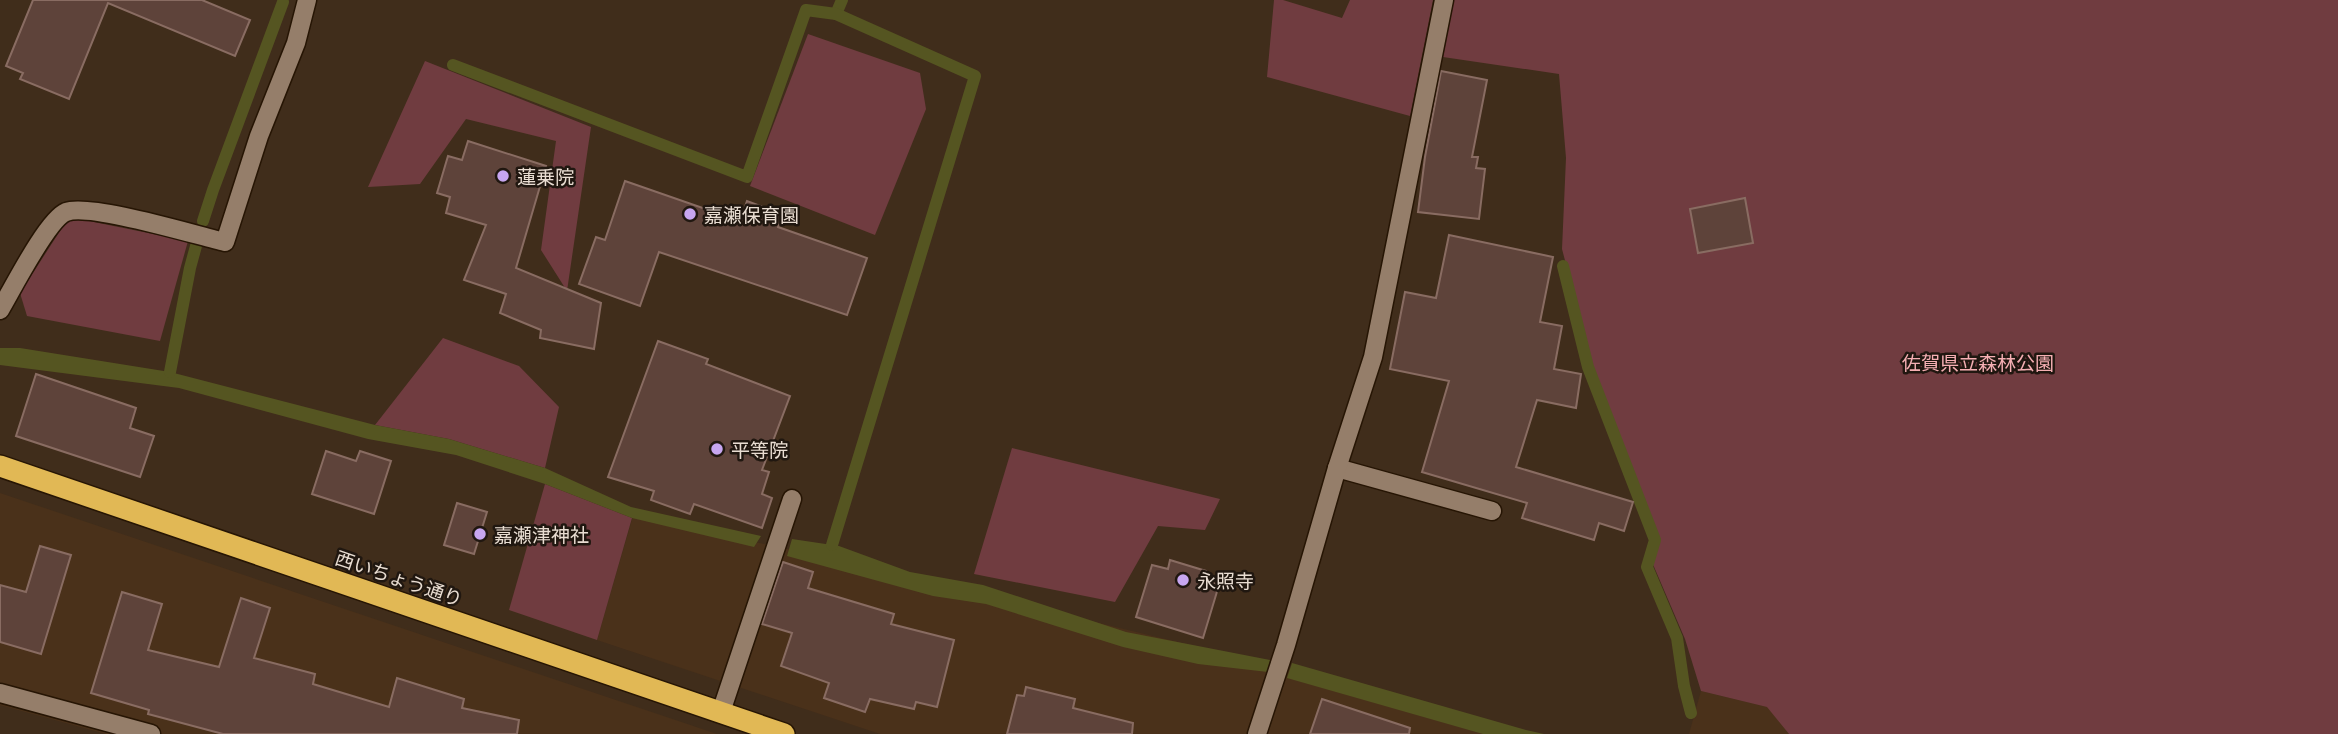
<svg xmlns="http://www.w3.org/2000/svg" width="2338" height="734" font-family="Commissioner,'Noto Sans JP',sans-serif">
<rect width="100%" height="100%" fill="#402d1b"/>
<g fill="#4a311a">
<polygon points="0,493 717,734 106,734 0,705"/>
<polygon points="633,516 834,559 1285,668 1521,734 880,734 597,640"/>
<polygon points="1701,691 1768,707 1789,734 1689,734"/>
</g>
<g fill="#703c40">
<polygon points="1274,0 1283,0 1342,18 1350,0 1433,0 1410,116 1267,77"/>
<polygon points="1454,0 2338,0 2338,734 1789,734 1767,707 1701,691 1685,639 1652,562 1660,541 1593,367 1562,249 1566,158 1559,74 1443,57"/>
<polygon points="808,34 920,73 926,109 875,235 750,186"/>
<polygon points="425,61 591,127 567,291 541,250 556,141 466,119 420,184 368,187"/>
<polygon points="69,217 188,241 160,341 27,316 20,293"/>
<polygon points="443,338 519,366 559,407 545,468 449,439 375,425"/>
<polygon points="1012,448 1220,499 1205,530 1158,526 1115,602 974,574"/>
<polygon points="545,484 632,518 597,640 509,610"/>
</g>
<g fill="#555521">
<polygon points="0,348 20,348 170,372 375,425 449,439 545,468 631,507 761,536 754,547 632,518 545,484 456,455 368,439 179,388 0,365"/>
<polygon points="792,539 839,546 910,572 983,585 1126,632 1270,660 1268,672 1198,664 1123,647 986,604 933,596 787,556"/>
<polygon points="1292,663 1526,730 1544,734 1483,734 1287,678"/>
</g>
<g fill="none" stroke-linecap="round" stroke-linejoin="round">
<g stroke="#555521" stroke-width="12">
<polyline points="836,14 842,0"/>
<polyline points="453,65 747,177 806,10 836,14 975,76 832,545"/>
<polyline points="203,221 213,190 283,2"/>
<polyline points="1563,266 1588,367 1655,540 1647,567 1677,638 1684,686 1691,713"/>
<polyline points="170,372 190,268 196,246"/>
</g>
</g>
<g fill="#5e433a" stroke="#896c62" stroke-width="2">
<polygon points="33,0 202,0 250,20 235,56 108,3 69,99 20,79 23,73 6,66"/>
<polygon points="1441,71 1487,80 1472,157 1478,157 1476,168 1485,169 1479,219 1418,212 1425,157"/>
<polygon points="468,141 546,166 516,268 601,303 594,349 540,338 541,330 500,313 506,294 464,280 486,225 446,213 450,197 437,193 448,156 462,160"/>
<polygon points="625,181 740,221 747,201 782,214 778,227 867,258 847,315 659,252 640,306 579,284 596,237 605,240"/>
<polygon points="1745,198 1753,243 1698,253 1690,209"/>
<polygon points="1449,235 1553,257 1540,322 1562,326 1554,369 1581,374 1576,408 1537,400 1516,467 1633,502 1624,531 1599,523 1594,540 1522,518 1527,503 1422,472 1449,381 1390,369 1405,292 1436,298"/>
<polygon points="658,341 708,359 706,364 790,396 762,470 769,472 762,494 772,498 762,528 694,504 690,514 651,500 654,491 608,477"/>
<polygon points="36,374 136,408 130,428 154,436 140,477 16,436"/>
<polygon points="326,451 356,461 360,451 391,461 374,514 312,494"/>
<polygon points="457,503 487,512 474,554 444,545"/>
<polygon points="40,546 71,555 41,654 0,642 0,585 26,592"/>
<polygon points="1170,560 1206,571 1203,580 1219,585 1203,638 1136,617 1152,565 1168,569"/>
<polygon points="783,562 813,572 808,588 894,614 891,624 954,640 937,707 916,702 914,709 870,699 865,712 824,698 829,683 781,666 792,633 762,624"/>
<polygon points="122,592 162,604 148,650 219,667 241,598 270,608 254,658 315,674 313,684 389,707 397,678 464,699 462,708 519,720 517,734 223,734 148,714 149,710 91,693"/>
<polygon points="1026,687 1075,699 1073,708 1133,723 1132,734 1007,734 1017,695 1024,696"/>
<polygon points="1322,699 1410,728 1409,734 1310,734"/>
</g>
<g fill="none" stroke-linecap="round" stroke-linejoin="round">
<defs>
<g id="minor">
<path d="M0,310C12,290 47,220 66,212C90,203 195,235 225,242L259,136L296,43L307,0"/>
<polyline points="1337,468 1492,511"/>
<polyline points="0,693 151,734"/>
<polyline points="721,712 792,499"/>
<polyline points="1257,734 1286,645 1337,468 1373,357 1444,0"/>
</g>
<polyline id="highway" points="0,466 784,734"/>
</defs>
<use href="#minor" stroke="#261504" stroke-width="21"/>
<use href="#highway" stroke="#261504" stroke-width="24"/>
<use href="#minor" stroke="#957e6a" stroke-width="18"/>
<use href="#highway" stroke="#e1b855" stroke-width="21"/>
</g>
<g fill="#c7a6f0" stroke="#201710" stroke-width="2.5">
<circle cx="503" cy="176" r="7"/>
<circle cx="690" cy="214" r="7"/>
<circle cx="717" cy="449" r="7"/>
<circle cx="480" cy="534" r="7"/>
<circle cx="1183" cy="580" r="7"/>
</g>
<g text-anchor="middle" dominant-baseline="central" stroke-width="5" stroke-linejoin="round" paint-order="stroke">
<g font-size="19" fill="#e9ddd2" stroke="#201710" text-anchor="start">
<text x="517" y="176">蓮乗院</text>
<text x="704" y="214">嘉瀬保育園</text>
<text x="731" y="449">平等院</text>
<text x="494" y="534">嘉瀬津神社</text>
<text x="1197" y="580">永照寺</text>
</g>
<g font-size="19" fill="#f5afb3" stroke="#201710">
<text x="1978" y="362">佐賀県立森林公園</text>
</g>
<g font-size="19" fill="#e9ddd2" stroke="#201710">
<text transform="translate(399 578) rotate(19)">西いちょう通り</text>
</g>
</g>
</svg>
